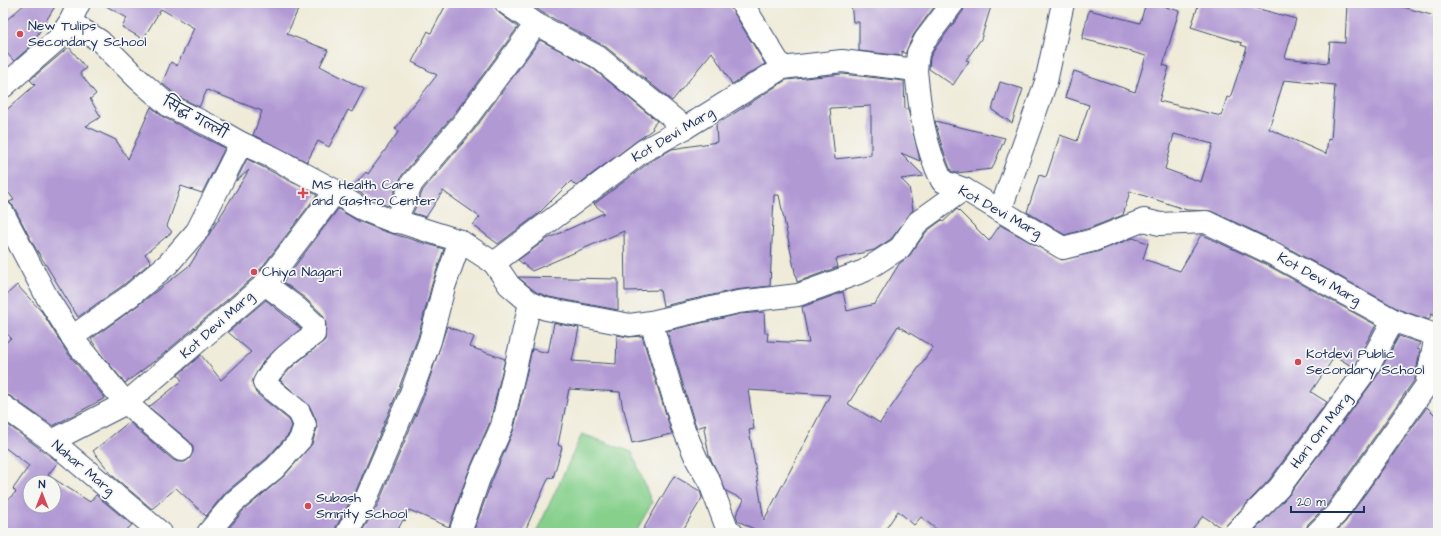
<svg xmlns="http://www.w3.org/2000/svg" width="1441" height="536" font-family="'Architects Daughter','Playpen Sans Deva',sans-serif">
<rect width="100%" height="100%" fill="#f6f6f2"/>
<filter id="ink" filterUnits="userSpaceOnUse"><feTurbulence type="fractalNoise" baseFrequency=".025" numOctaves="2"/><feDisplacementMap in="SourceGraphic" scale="8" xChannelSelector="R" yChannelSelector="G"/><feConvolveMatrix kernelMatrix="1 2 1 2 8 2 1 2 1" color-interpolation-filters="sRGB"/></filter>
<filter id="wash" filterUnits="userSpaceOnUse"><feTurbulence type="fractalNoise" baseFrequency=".012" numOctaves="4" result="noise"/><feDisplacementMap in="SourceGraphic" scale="16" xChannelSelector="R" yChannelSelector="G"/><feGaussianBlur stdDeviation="0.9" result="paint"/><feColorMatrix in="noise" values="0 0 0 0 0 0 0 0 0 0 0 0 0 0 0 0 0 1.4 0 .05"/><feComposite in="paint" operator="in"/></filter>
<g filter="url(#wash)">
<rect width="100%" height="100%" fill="#efebd8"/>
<polygon fill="#e4d3f1" points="3,3 5,3 28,23 48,45 3,78"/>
<polygon fill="#86d08c" stroke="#508075" points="582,434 632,452 652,503 635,533 536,533"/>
<g id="blocks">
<g fill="#b199d4" fill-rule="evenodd">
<polygon points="26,3 57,3 30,47 14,61 3,49 3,23"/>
<polygon points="101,3 301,3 287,34 328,50 320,66 364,89 352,112 348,110 329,147 318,141 307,162 253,135 262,111 207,90 199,107 176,95 162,83 171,62 177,66 194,28 161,9 143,39 122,27 127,18"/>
<polygon points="447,3 494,3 499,13 518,27 454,114 402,175 388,206 369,198 352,188 366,172 368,174 399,131 395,129 437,75 412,62 428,31 431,33"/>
<polygon points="528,3 728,3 765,64 732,84 712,52 672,101 606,47 543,13"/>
<polygon points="851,3 937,3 914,34 905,54 902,51 902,56 859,51 859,22 853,22"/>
<polygon points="965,3 992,3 981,39 966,60 969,61 953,85 929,69 930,57 936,47 963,11"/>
<path d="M1146,3H1153L1179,11L1163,65L1169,67L1159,101L1221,116L1227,97L1230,98L1247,47L1241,45L1242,43L1191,27L1199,3H1237L1296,19L1285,58L1328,63L1330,42L1345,43L1347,3H1389L1438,17V317L1431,314L1429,320L1400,310L1279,243L1211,211L1187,210L1130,191L1123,215L1090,228L1065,235L1027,212L1039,175L1046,177L1060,135L1077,141L1089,105L1065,97L1074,71L1135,92L1146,56L1132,52V51L1082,39L1089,10L1140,23ZM1284,80L1335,85L1331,140L1328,139L1326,154L1269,129ZM1174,134L1213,144L1201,182L1165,169Z"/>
<polygon points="540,40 591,67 657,121 652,127 653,129 576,186 571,181 538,214 498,244 473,225 480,217 443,191 426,217 413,213 423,190 474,130"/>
<polygon points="69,47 86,68 80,73 96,94 90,99 101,117 86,126 116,140 128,159 151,107 163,117 225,148 202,193 181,186 167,226 172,232 145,254 151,262 122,286 78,317 33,244 14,207 9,202 14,200 3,185 3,113 35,85 30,80"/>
<path d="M842,74L904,81L905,109H908L920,161L901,153L924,176L901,179L909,187L913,210L891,239L874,250L836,259L838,267L797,282L779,195H774L770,286L735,290L663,306L660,290L625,291L624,231L532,271L518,260L547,239L604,213L594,204L650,162L672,149L717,142L716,125L786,80ZM871,106V155L835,159L830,108Z"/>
<polygon points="1000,82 1023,89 1012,123 992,110"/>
<polygon points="935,121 1005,138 992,169 956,173 951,171 943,150"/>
<polygon points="247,159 317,195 256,275 160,357 125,383 99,352 91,339 137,306 190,265 249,170 236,181"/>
<polygon points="338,209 358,221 383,231 444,249 432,284 418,337 399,388 355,493 336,527 335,533 225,533 243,511 284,476 312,444 317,428 316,420 310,407 280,380 294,365 325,340 326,324 323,315 305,298 283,282"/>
<path d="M957,209L989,241L1000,225L1062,260L1097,252L1133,238L1148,243L1143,259L1180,271L1201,235H1203L1267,265L1376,325L1353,367L1335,356L1311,392L1327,402L1269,480L1223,529L1203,516L1189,533H941L921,517L914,525L898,511L883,533H757L758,531L738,521L736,515L744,500L726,491L709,455L704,429L706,425L697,428L694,421L667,331L740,314L764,312L765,333H768L767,341L809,343L802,307L843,292L847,311L875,304L899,264L910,255L927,231L942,220L943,222ZM898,326L933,347L880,423L848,404ZM748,390L830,395L764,520L749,430L754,429Z"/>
<polygon points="518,277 618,279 618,310 549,297 536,292"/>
<polygon points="17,285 42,312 66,351 105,398 53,426 10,396 3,394 3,345 11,338 3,329 3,298"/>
<polygon points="266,300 301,329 264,360 252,382 256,393 289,420 292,426 289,434 266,459 226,492 206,516 176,488 152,509 113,476 93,451 129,422 173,460 178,462 185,462 190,458 193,452 193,446 189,441 149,407 182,381 178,375 201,355 221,380 251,352 228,332"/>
<polygon points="554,323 579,328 572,361 616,364 617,335 628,337 642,336 672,434 632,443 624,410 623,410 620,392 569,389 558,445 562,447 553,478 549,477 524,533 473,533 491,483 514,429 532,349 548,353"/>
<polygon points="447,326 474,337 470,347 505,359 490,422 468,473 449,527 409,510 405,521 403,520 396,533 361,533 378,504 423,398"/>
<polygon points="1399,336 1420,343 1417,349 1420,350 1415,379 1326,506 1308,524 1305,533 1252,533 1289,495 1377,376"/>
<polygon points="1427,407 1438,418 1438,533 1335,533 1346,521"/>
<path d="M3,421L58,462L48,475L90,502L96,495L132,525L123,533H3V504L16,492L13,489L29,466L3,446ZM30,482H54V506H30Z"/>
<polygon points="674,476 700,491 702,498 681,533 641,533"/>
</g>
</g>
</g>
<g filter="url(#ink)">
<use href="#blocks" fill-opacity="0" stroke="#3b4b70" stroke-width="1"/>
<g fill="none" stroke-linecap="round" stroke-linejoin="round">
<defs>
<g id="minor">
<polyline points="506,3 536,24 598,57 685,128"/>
<polyline points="742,3 782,68"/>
<polyline points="70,22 100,41 138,79 169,106 211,126 241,143 272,157 336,191"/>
<polyline points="916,70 918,53 925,40 953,3"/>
<polyline points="3,87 58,39 70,22 79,3"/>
<polyline points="1000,211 1046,82 1063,3"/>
<path d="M3,213L47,297L76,343L126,403L265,284L336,191C352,207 374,214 395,222H400L460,241L494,263L643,151L685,128L782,68L842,61L916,70C920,111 924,144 942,181L964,189L1063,248L1094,240L1144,220L1160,224L1206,222L1273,254L1395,321L1438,336"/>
<polyline points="395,222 412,183 464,122 536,24"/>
<polyline points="494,263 509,285 530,303 546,309 630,325 651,322 738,302 798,295 864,271 900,248 918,222 964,189"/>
<polyline points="651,322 682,425 697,460 710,483 727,528 732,533"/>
<polyline points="72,337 130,296 168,264 197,231 241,143"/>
<polyline points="3,406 52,441 161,533"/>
<polyline points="52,441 126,403 181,450"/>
<path d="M208,533L234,502L275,468L300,440L305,425L299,412L264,383C274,362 296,348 314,334V324L297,308L265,284"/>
<polyline points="347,533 366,499 411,393 430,341 444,287 460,241"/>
<polyline points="460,533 479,478 502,426 530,303"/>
<polyline points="1235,533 1279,488 1367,369 1388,330 1395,321"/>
<polyline points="1317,533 1336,514 1426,386 1436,335"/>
</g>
</defs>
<use href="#minor" stroke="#3b4b70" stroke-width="24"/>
<use href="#minor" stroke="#fff" stroke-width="22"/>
</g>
</g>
<g fill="#d1495b" stroke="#f6f6f2" stroke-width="1.5">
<circle cx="20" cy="34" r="4"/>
<path d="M301 187h4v4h4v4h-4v4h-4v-4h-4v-4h4z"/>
<circle cx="254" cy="272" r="4"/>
<circle cx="1298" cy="362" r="4"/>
<circle cx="308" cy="506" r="4"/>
</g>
<g text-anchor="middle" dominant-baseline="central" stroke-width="3.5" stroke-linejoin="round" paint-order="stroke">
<g font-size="14" fill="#1b2f5e" stroke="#f6f6f2" text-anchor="start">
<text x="28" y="26">New Tulips<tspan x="28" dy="16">Secondary School</tspan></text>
<text x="312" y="185">MS Health Care<tspan x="312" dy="16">and Gastro Center</tspan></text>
<text x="262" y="272">Chiya Nagari</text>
<text x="1306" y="354">Kotdevi Public<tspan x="1306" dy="16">Secondary School</tspan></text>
<text x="316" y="498">Subash<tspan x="316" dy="16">Smrity School</tspan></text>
</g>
<g font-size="14" fill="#1b2f5e" stroke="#f6f6f2">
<text transform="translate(195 118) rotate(29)">सिद्ध गल्ली</text>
<text transform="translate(673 135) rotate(-31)">Kot Devi Marg</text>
<text transform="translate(1000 212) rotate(29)">Kot Devi Marg</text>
<text transform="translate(1319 279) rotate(29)">Kot Devi Marg</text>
<text transform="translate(217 325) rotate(-42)">Kot Devi Marg</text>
<text transform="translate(1321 431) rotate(-53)">Hari Om Marg</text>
<text transform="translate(83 468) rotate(40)">Nahar Marg</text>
</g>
</g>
<rect width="1441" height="536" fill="none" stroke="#f6f6f2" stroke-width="16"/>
<g transform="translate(42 494)"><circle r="19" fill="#f6f6f2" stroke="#9ea6b7"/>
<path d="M0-3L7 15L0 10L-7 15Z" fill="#d1495b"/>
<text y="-6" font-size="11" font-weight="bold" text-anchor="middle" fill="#1b2f5e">N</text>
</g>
<path d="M1291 506v6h73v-6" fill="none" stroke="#1b2f5e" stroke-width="2"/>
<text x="1297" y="506" font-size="12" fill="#1b2f5e" stroke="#f6f6f2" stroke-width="3" paint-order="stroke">20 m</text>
</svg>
